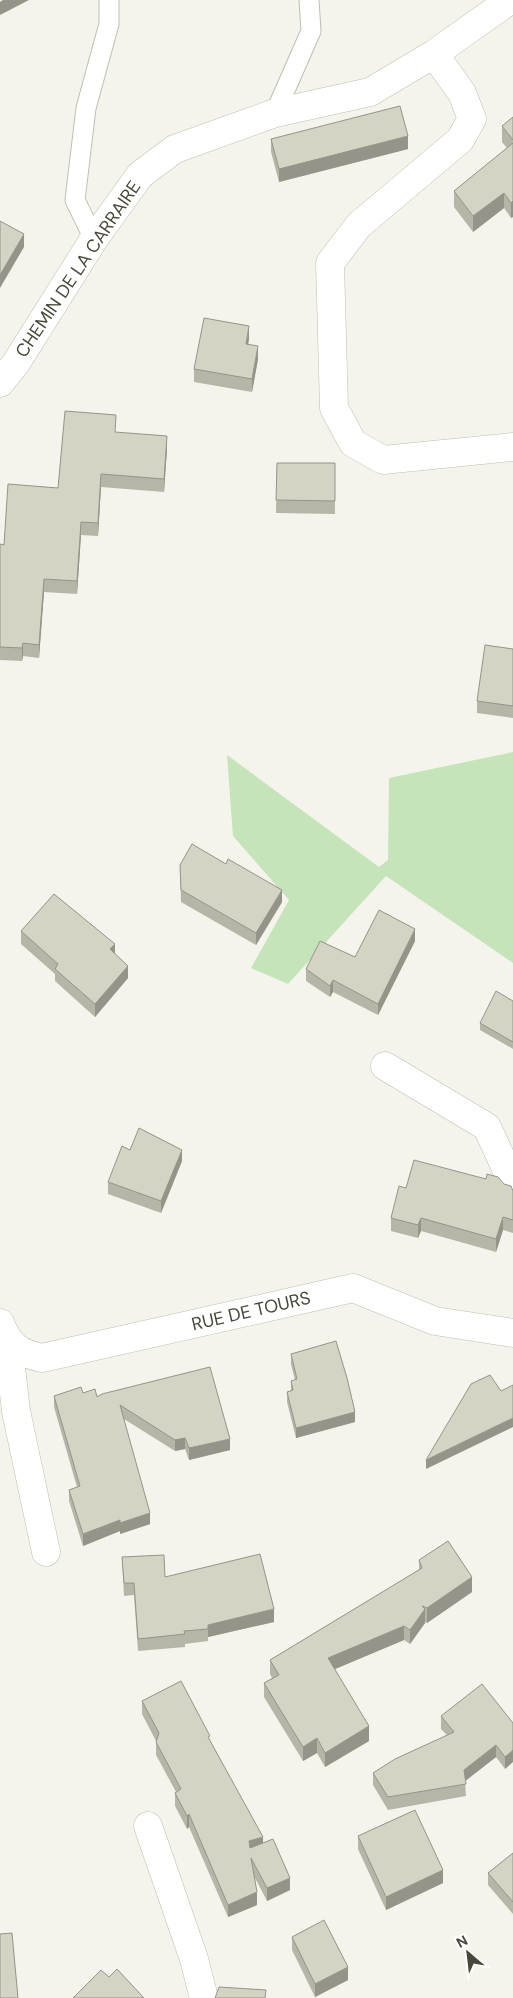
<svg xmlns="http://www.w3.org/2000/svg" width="513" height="1998" font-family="'DM Sans',sans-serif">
<rect width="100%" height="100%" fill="#f5f4ec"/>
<polygon fill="#c5e4b9" points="513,752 513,963 386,876 288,984 251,968 289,900 233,836 227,755 379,867 388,860 389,778"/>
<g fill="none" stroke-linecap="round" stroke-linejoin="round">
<defs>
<g id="lane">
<polyline points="275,113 311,31 309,0"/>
<polyline points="94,239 75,200 86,108 109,24 109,0"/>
</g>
<g id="street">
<polyline points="434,54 462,93 472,119 460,140 359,225 330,263 334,408 353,443 383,460 513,447"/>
<polyline points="0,383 16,363 94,239 140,175 175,149 275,113 370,92 434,54 510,0"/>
<polyline points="385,1066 487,1127 513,1184"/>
<path d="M0,1323C9,1345 18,1353 42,1358L353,1288L435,1321L513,1333"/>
<polyline points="8,1341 16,1411 46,1552"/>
<polyline points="148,1826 194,1959 204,1998"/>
</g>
</defs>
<use href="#lane" stroke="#bfbfaf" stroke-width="21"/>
<use href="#street" stroke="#bfbfaf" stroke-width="29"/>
<use href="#lane" stroke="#fff" stroke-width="19"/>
<use href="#street" stroke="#fff" stroke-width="28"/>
</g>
<g fill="#b7b5a8">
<polygon points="513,117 513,217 511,218 504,208 473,232 454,207 454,191 507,148 502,142 502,126"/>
<polygon points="271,139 408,149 279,182 271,152"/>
<polygon points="249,339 248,344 258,359 252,392 194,382 194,369"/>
<polygon points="116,432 167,449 164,492 101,487 98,536 81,535 77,594 44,592 39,658 23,656 22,661 0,660 0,544 4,545 58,488"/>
<polygon points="277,463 335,463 335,514 276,513"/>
<polygon points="513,649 513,718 477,713 477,701"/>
<polygon points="180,865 282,902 256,945 181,902"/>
<polygon points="21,931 115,954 128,978 95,1017 55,981 55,974 21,944"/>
<polygon points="415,941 378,1015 333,992 330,997 306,981 306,969"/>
<polygon points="513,1001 513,1049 480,1030 480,1023"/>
<polygon points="182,1161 161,1213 108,1194 108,1182"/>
<polygon points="406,1188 513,1191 513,1233 503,1230 496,1252 421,1231 418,1238 391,1231 391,1218"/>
<polygon points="291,1354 355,1422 296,1438 287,1402 287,1392 291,1391 291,1381 295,1380 291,1364"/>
<polygon points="83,1393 97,1397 102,1394 230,1450 189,1460 185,1449 175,1451 124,1419 150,1524 120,1534 120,1531 83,1546 69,1501 69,1490 77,1487 54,1407 54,1396"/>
<polygon points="122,1557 165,1577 274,1622 208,1637 208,1641 185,1644 185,1647 138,1651 134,1595 124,1596"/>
<polygon points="419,1560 472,1592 427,1623 425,1622 425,1623 410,1644 404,1640 335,1669 369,1741 325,1767 317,1753 303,1761 264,1697 264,1683 272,1678 270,1674 270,1660 419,1570"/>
<polygon points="142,1701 210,1740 263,1843 290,1890 267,1901 254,1876 257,1905 228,1917 189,1827 187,1829 175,1806 175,1793 176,1792 156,1755 156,1741 142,1714"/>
<polygon points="441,1716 513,1723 505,1769 496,1757 465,1781 466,1796 388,1810 373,1785 373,1773 447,1735 441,1729"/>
<polygon points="358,1836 443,1883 386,1910 358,1849"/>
<polygon points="513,1853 513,1914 488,1885 488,1873"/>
<polygon points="292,1937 348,1980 315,1997 292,1950"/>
</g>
<g fill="#959488">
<polygon points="3,0 29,0 0,15 0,2"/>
<polygon points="408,136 408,149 279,182 279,169"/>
<polygon points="504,193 504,208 473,232 473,216"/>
<polygon points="513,201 513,217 511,218 511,203"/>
<polygon points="24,234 24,247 0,288 0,275"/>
<polygon points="249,326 249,339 246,357 246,344"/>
<polygon points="258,346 258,359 252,392 252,379"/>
<polygon points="167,436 167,449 164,492 164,479"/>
<polygon points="101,474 101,487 98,536 98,523"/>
<polygon points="81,522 81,535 77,594 77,581"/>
<polygon points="44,579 44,592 39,658 39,645"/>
<polygon points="23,643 23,656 22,661 22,648"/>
<polygon points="282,890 282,902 256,945 256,933"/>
<polygon points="415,929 415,941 378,1015 378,1004"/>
<polygon points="115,944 115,957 110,949"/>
<polygon points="128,966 128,978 95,1017 95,1004"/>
<polygon points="333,980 333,992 330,997 330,986"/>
<polygon points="182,1150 182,1161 161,1213 161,1201"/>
<polygon points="503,1217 503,1230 496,1252 496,1239"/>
<polygon points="421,1218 421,1231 418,1238 418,1225"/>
<polygon points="355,1412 355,1422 296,1438 296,1428"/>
<polygon points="513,1418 513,1427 426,1469 426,1460"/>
<polygon points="185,1438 185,1449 175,1451 175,1440"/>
<polygon points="230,1439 230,1450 189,1460 189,1448"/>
<polygon points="150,1513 150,1524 120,1534 120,1523"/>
<polygon points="120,1520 120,1531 83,1546 83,1534"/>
<polygon points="472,1577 472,1592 427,1623 427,1608"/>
<polygon points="274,1609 274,1622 208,1637 208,1625"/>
<polygon points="425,1609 425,1623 410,1644 410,1630"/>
<polygon points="404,1626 404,1640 328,1672 328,1658"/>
<polygon points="369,1726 369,1741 325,1767 325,1753"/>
<polygon points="317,1738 317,1753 303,1761 303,1747"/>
<polygon points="496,1745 496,1757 464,1782 464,1770"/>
<polygon points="513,1750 513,1762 505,1769 505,1757"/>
<polygon points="189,1814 189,1827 187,1829 187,1816"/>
<polygon points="263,1837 263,1850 249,1854 249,1841"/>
<polygon points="443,1870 443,1883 386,1910 386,1897"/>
<polygon points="290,1878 290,1890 267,1901 267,1888"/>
<polygon points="257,1892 257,1905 228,1917 228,1905"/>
<polygon points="348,1967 348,1980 315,1997 315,1984"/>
</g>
<g fill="#d5d3c3" stroke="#959488">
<polygon points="400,106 408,136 279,169 271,139"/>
<polygon points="513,117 513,140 502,126"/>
<polygon points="513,143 513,201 511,203 504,193 473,216 454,191"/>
<polygon points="0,221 24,234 0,275"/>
<polygon points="204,318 249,326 246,344 258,346 252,379 194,369"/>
<polygon points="65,411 116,415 115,432 167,436 164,479 101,474 98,523 81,522 77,581 44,579 39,645 23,643 22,648 0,647 0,544 4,545 8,484 58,488"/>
<polygon points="277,463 335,463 335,501 276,500"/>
<polygon points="485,645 513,649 513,706 477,701"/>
<polygon points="192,844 226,864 228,859 282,890 256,933 181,890 180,865"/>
<polygon points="54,894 115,944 110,949 128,966 95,1004 55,969 58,964 21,931"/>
<polygon points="379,910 415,929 378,1004 333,980 330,986 306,969 320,941 355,957"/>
<polygon points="496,991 513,1001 513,1042 480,1023"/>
<polygon points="139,1128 182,1150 161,1201 108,1182 122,1146 130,1150"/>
<polygon points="414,1160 486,1179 487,1174 498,1177 504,1184 511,1186 513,1191 513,1220 503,1217 496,1239 421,1218 418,1225 391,1218 399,1186 406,1188"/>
<polygon points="336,1341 347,1378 355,1412 296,1428 287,1392 293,1390 291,1381 297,1379 291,1354"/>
<polygon points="210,1367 230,1439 189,1448 185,1438 175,1440 120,1405 150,1513 120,1523 120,1520 83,1534 69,1490 80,1486 54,1396 81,1387 83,1393 95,1389 97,1397 102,1394"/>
<polygon points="490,1375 501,1391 513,1385 513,1418 426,1460 471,1384"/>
<polygon points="448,1541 472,1577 427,1608 422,1606 425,1609 410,1630 404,1626 328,1658 369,1726 325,1753 317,1738 303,1747 264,1683 279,1675 270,1660 422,1568 419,1560"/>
<polygon points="260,1554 274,1609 208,1625 208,1629 184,1631 185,1634 138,1639 134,1583 124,1583 122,1557 164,1555 165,1577"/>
<polygon points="181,1681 210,1736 208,1737 263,1837 249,1841 250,1848 273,1839 290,1878 267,1888 251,1858 257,1892 228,1905 189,1814 187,1816 175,1793 181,1789 156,1742 159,1733 142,1701"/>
<polygon points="482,1684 513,1723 513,1750 505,1757 496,1745 464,1770 466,1784 388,1797 373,1773 395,1759 454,1732 441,1716"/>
<polygon points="415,1810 443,1870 386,1897 358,1836"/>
<polygon points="513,1853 513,1902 488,1873"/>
<polygon points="324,1920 348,1967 315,1984 292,1937"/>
<polygon points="12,1933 18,1998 0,1998 0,1934"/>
<polygon points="117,1969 144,1998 73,1998 101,1970 109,1977"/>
<polygon points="219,1987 266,1990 265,1998 215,1998"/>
</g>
<g text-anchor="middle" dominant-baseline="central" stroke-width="4" stroke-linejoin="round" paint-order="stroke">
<g font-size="18" fill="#49473a" stroke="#fff">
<text transform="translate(78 269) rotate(-56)">CHEMIN DE LA CARRAIRE</text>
<text transform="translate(251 1311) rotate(-13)">RUE DE TOURS</text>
</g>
</g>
<g transform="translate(468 1953) rotate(332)" stroke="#ffffff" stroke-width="4" paint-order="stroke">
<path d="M0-4L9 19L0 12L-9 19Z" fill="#49473a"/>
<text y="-8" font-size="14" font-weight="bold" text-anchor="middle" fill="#49473a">N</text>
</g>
</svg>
